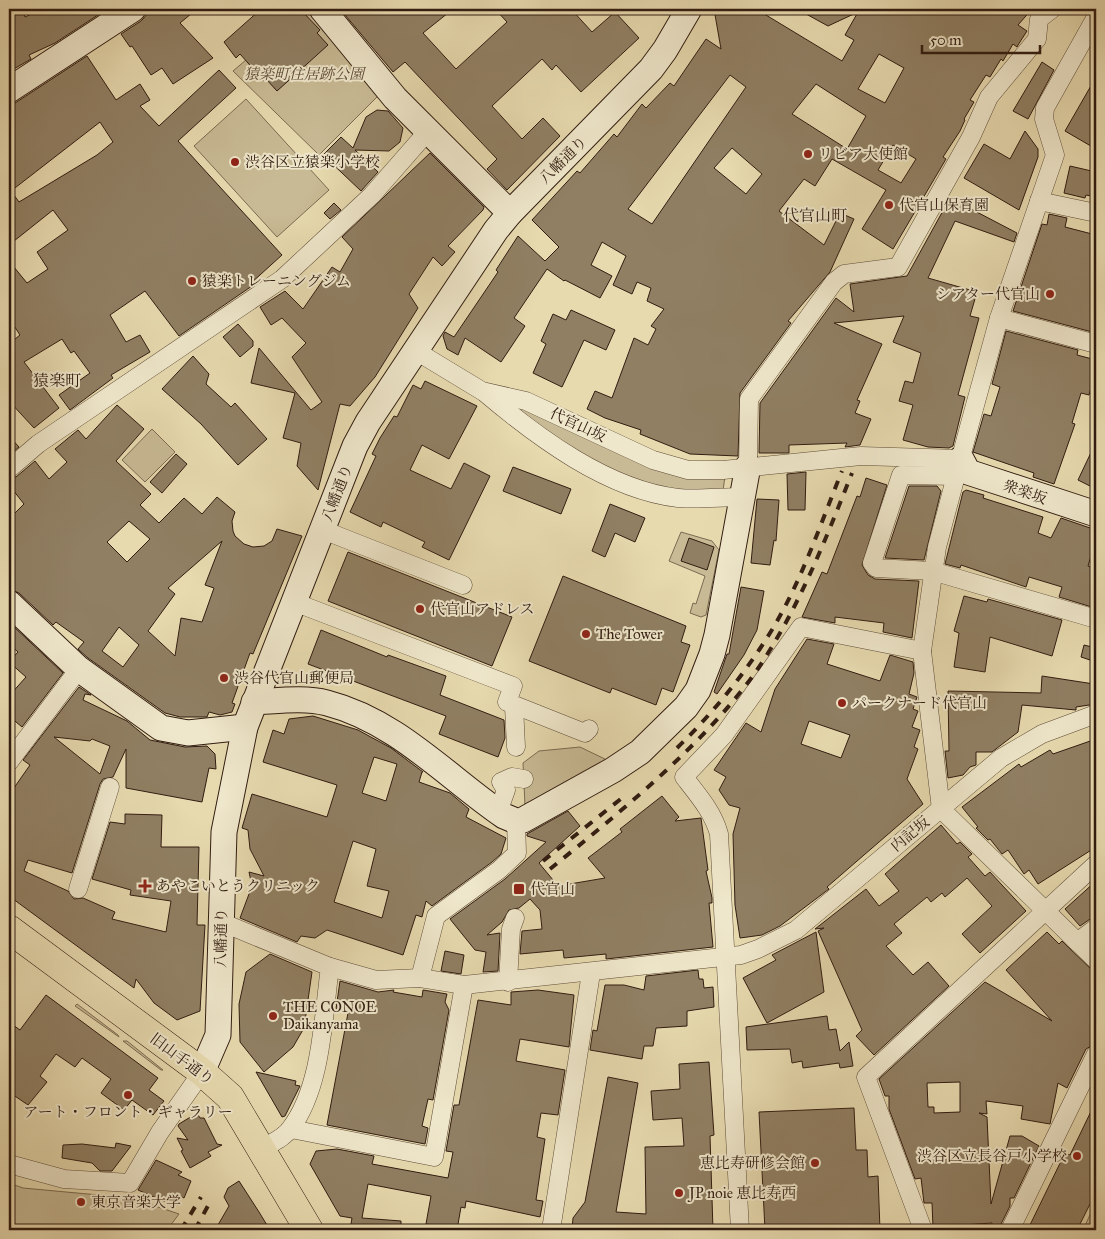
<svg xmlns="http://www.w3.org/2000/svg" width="1105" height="1239" font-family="'IM FELL Great Primer','Noto Serif JP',serif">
<rect width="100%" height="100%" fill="#e7daaf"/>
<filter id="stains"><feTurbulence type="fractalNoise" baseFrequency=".004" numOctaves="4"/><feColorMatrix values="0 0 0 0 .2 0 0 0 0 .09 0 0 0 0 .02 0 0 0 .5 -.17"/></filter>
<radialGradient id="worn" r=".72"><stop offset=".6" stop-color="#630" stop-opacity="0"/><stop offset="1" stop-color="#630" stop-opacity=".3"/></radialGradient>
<g fill="#c8ba94" stroke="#7c6b52">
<polygon points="306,9 311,9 381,93 319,155 233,71"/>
<polygon points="246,99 329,190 277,237 194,146"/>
<polygon points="522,406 725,476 723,491 666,490 596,464 517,413"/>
<polygon points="152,429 175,452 145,482 122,460"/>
<polygon points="681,532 712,541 719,550 706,615 701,617 690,613 693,603 696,604 705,576 669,561"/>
<polygon points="580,747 609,761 525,806 523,763 539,751"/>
<polygon points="77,1004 118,1035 119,1037 75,1006"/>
<polygon points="123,1041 127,1041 163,1070 161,1070"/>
<polygon points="9,1183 23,1188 131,1198 179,1214 167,1230 9,1230"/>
<polygon points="1096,1202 1096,1230 1083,1230"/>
</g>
<g fill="#907f63" stroke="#311c11" fill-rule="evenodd">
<polygon points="9,9 22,9 25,17 42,9 107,9 55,43 29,55 31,59 12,70 9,62"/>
<polygon points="152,9 197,9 180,23 213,58 173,84 162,68 151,75 132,46 130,47 121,34 141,21"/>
<polygon points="261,9 300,9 320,30 317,33 328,45 277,91 266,79 264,81 240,54 236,58 224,42"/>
<polygon points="340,9 453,9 423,33 456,69 507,22 495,9 571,9 592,32 615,12 639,38 581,92 556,65 552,70 542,59 492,106 522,139 543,118 560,136 507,190 487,169 497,159 405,62 393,72"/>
<path d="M714,9H756L842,61L854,40L845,35L858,12L828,26L797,9H1032L1018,25L1027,31L1018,45L1017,47L1013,44L1003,61L1001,59L990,77L986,75L970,100L974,102L964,119L965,120L960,131L943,157L946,159L893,249L862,229L886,190L832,159L815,186L804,179L779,211L824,245L840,213L854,219L830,272L788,321L791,323L740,393L738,456L690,454L640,434L641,430L605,418L587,409L595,391L612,398L634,338L648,345L656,329L651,326L664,309L647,301L651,288L637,282L632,294L613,285L626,256L602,242L591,265L612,276L600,298L565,280L564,281L547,269L514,318L525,326L501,362L465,338L458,355L447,349L443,336L445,332L454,337L498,272L496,270L518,236L545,261L559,247L532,220L577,171L580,173L614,134L617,137L642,104L646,108L670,83L674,86L706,39L721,49ZM879,54L904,68L885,103L858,89ZM730,75L746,87L652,224L628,209ZM816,84L866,116L847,149L792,114ZM893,145L916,159L901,183L878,170ZM732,148L762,174L746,194L714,168Z"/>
<path d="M87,56L116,100L140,84L150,100L140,106L159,126L219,70L236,88L178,141L282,255L250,284L252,286L179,336L145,291L110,315L126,342L140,335L150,352L111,375L113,378L70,410L59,395L90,373L74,351L71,353L62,339L24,362L59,408L34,428L9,401V344L20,335L9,318V261L27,283L48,269L37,252L68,230L53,210L9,245V107ZM100,122L113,142L97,155L19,202L11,191Z"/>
<polygon points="1042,62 1054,70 1028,119 1013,111"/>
<polygon points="1096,77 1096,149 1065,131"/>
<polygon points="377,110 388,111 403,128 400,142 389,151 355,150 378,172 361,191 323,155 341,137 353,148 366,117"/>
<polygon points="1025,131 1038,149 1038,157 1019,210 964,178 984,144 1010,159"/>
<polygon points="430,153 484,207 483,210 448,246 455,252 442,266 433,257 409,294 418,308 375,377 350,406 340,404 318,490 297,466 301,443 283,438 295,393 251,383 259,348 311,410 322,402 292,357 306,343 282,318 271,325 260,307 285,291 303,309 332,267 340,272 353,249 342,237"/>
<polygon points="1070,166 1096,172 1096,197 1086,195 1085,198 1064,193"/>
<polygon points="950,198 1017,233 1014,242 955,221 928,278 977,292 970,316 979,318 958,395 965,397 953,446 949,448 928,447 903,440 913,405 899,401 905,381 913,383 921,353 893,342 904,316 834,323 882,344 857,400 860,401 855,413 871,419 860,445 845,447 847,443 789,445 789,453 759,453 760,403 836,298 854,312 850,284 907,276"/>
<polygon points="334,203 341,210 330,219 324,213"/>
<polygon points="1049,214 1067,218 1065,227 1096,235 1096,333 1013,311 1042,224 1047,225"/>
<polygon points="571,310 615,330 606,350 584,340 562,387 533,373 546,344 541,341 553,314 566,320"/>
<polygon points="238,324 253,341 253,346 240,357 223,337"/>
<polygon points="1006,331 1078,350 1077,355 1096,360 1096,371 1089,395 1081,393 1072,423 1075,424 1054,484 1033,477 1034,473 973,452 984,414 991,416 1000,387 992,384"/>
<polygon points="193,356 209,374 206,384 231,407 235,403 267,439 238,465 201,424 162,389"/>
<polygon points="425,381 477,406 449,459 422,445 410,470 451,489 464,463 490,476 449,560 422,547 425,542 383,522 381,527 350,512 376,456 372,454 380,438 394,416 397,417 413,385 421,389"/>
<path d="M117,405L144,429L116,461L151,494L140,505L159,523L184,498L202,514L217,497L235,512L232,521L233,531L235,536L244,544L253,547L264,546L272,541L277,529L302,536L253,654L250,653L232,703L235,704L232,712L220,715L209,712L207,717H180L165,713L88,658L78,649L84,642L56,622L53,625L19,593L9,589V519L24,504L9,485V479L16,477L35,461L49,479L67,462L55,449L78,430L86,439ZM129,521L150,539L127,562L107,542ZM222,541L205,585L214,588L202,622L181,618L175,656L148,631L175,594L168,588ZM119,627L139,645L123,667L102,651Z"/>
<polygon points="9,436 19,447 9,455"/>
<polygon points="1096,442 1096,489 1078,480"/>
<polygon points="176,454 187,464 162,493 150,482"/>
<polygon points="513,467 571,489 561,514 503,491"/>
<polygon points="806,472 805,510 788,510 787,474"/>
<polygon points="866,478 887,485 862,565 868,575 875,579 919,581 912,638 883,632 884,623 835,617 835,623 802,617 822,572 827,574 857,496 860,497"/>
<polygon points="909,486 937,486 941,491 924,560 885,558"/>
<polygon points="966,490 984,495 983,498 1043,517 1038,533 1051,538 1061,518 1096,530 1096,539 1088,566 1096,569 1095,608 1059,597 1062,587 1029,577 1026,587 961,565 960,568 945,564 963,492"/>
<polygon points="757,499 779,500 776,541 774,540 770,565 751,563"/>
<polygon points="610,504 645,518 635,542 615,533 605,557 592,551"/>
<polygon points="689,538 714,547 707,570 681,561"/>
<polygon points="348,552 512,617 492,666 328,601"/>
<polygon points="563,576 686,626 681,642 690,645 673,692 662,688 656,705 612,688 610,693 529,661"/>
<polygon points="741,587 764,591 757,630 744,655 717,694 714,692 727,654 729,654"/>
<polygon points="964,596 987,602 988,599 1062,620 1052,656 990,637 985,672 954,667 959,633 954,631"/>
<polygon points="12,625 63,673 22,727 9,716 9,696 26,677 9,662 18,652 9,644 9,629"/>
<polygon points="321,630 387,657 388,655 446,676 440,695 504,720 505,738 498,757 439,734 446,716 308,664"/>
<path d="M807,639L834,644L827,664L880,681L890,655L913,662L914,673L909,694L917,697L913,709L918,711L912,727L920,730L914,747L918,749L907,779L923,804L827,887L829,889L780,926L762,935L740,938L735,905L733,834L740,808L729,805L719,790L726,777L714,770L746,723L761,732L775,689ZM809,721L850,735L841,758L801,744Z"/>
<polygon points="1084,645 1096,648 1096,662 1081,657"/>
<polygon points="1042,676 1094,684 1096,704 1076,707 1076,710 1022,705 1018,732 992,752 976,752 976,765 970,767 963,775 948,778 945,751 949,751 948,691 1041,693"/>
<path d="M79,687L91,695L85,694L83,700L127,721L150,740L185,747L207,746L215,754L216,769L209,768L202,802L126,788V749L113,777L103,779L100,784L72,873L28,860L24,871L68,891L74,899L83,898L115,912L112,919L166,932L171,901L130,895L131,890L92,879L110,822L125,824V814L162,815L161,847H199L197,925H205L200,1011L177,1020L154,1003L136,979L134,988L9,896V795L30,765L23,760ZM54,737L90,741L92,739L110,746L100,774Z"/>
<path d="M313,716L358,730L391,748L423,772H422L419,782L450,793L469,809L466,817L506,838L501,854L492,862L432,906L426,901L422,917L416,915L403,955L327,930L315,938L301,936L297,942L240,918L252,886L249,872L264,876L250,849L248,830L242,828L252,794L327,817L337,785L263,762L273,730L284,734L289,719ZM374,757L397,764L386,801L362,793ZM353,841L376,849L367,886L389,891L382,918L334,902Z"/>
<polygon points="1096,739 1096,847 1038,884 1029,870 1024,874 1008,850 1002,854 990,839 988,840 976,828 978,827 962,807 1019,764 1021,767 1050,750 1053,754"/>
<polygon points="662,796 679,817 675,821 701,818 708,870 706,871 712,898 712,903 709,903 713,947 606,959 606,954 564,958 563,950 520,954 522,931 542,929 540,910 530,899 519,908 509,910 502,922 487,935 500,933 498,971 483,972 486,952 475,950 450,919 505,879 546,842 527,836 527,834 568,811 580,826 539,863 558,886 605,878 588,858 622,832 620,829"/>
<polygon points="941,825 957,844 960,842 972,854 968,857 985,876 990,872 1026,911 980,953 962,934 992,906 967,878 945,897 942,893 931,902 927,897 894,924 902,933 886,946 913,975 928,962 949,986 874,1055 856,1036 862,1030 818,931 824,928 815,929 866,889 879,906 899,891 885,874"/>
<polygon points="1096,881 1096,915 1080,926 1065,909"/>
<polygon points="816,932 824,992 767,1023 743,978 776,960 772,955"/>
<path d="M1047,932L1059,944L1062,941L1096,974V1043L1086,1049L1067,1088L1058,1083L1050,1124L1021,1119L1023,1106L986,1101L987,1114L979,1113L987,1117L991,1204L1010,1136H1022L1039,1146L1014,1198H1010V1206L1000,1226L992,1225V1223L933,1227L932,1203H924L921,1178L915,1179L889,1109V1096H885L879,1079L985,982L1052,1021L1006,970ZM960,1082V1112L934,1113V1107H928L927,1083Z"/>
<polygon points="445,951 464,955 461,974 441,971"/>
<polygon points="270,954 312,972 304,1028 293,1047 264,1072 240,1042 239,1004 246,972"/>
<polygon points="698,970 699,979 703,979 704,988 713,987 714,1007 687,1011 687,1026 656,1028 653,1046 644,1046 642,1059 590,1050 593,1030 597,1031 605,985 624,985 644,990 646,976"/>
<polygon points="340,981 378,992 394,990 393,992 422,997 423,990 447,994 445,1002 449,1010 433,1100 428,1099 422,1126 428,1128 425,1144 327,1125 348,1013 336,1009"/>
<polygon points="538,990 574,995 569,1047 520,1039 516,1061 565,1070 558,1115 541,1113 537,1137 545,1139 536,1200 543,1201 540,1217 466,1201 465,1208 461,1207 457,1230 439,1230 440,1226 426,1224 431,1196 368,1184 362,1218 401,1221 401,1230 350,1230 352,1218 340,1216 310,1164 316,1151 337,1149 374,1156 372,1164 448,1178 453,1152 446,1151 454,1105 459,1105 478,1000 511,1005 511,992"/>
<polygon points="46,995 158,1078 149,1090 164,1101 153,1115 132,1100 124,1110 101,1093 111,1079 82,1058 75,1067 56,1054 40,1076 47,1082 28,1105 9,1092 9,1022 20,1030"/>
<polygon points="827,1016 829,1030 836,1029 840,1051 849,1042 853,1066 840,1068 839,1063 803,1068 802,1061 792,1063 790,1049 747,1050 746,1027"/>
<polygon points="709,1062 714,1135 710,1136 713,1230 572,1230 573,1218 585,1202 608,1077 638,1083 616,1212 646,1214 645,1147 684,1146 682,1118 653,1120 651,1091 680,1089 679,1064"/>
<polygon points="256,1072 296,1081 295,1085 300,1086 285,1116 282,1117"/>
<polygon points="1096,1101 1096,1192 1077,1230 1036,1230 1029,1227 1065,1153 1070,1155"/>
<polygon points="854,1108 856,1150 867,1150 868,1177 878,1176 880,1230 765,1230 759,1112"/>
<polygon points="197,1113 200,1118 204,1118 217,1144 222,1145 208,1152 211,1156 190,1168 181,1151 183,1150 177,1138 188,1140 178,1126 179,1124"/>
<polygon points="116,1143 131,1146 112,1171 100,1171 92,1163 62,1158 63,1145 82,1144 115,1148"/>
<polygon points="156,1160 182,1172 178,1175 191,1181 184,1198 173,1193 168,1203 138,1190"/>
<polygon points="239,1181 259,1212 270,1230 215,1230 229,1206 224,1197 228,1188"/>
</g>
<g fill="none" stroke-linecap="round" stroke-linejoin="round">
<defs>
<g id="street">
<polyline points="1096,17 1045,108 1044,119 1055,155 999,318 969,427 937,547 922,651 941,809 1096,960"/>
<polyline points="1039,201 1096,213"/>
<polyline points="999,318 1096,344"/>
<polyline points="416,351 482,391 526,401 653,460 688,470 723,470 861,456 961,459"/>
<path d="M485,393C537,437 608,490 678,498C699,500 721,497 743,497"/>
<polyline points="748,466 749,399 834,282 844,274 898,267 971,137 989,97 1037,39 1039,19 1052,9"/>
<polyline points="9,469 38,444 282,279 372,195 428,131"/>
<polyline points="957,476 901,475 872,563 876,568 932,571 1096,619"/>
<polyline points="323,530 463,585"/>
<polyline points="294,602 513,686 507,702 585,733 589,729"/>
<polyline points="514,706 516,747"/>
<polyline points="9,762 79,669"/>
<polyline points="501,804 506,790 501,782 512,777 524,779"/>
<polyline points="78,889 110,787"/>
<polyline points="221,922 330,967 376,980 420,978 464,985 741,955 758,949 796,930 1001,758 1042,734 1096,714"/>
<polyline points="1077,942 1096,928"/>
<polyline points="420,978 436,916 499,870 517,853 516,821"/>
<polyline points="508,982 511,929 515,918"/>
<polyline points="291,1129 434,1157 464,985"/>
<path d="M262,1149C271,1143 284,1138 290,1129C322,1088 323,1017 330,967"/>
<polyline points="9,1164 64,1179 130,1183 160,1132 202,1072"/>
<polyline points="551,1230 591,973"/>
<path d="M740,1230L719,834C713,812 698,795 684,777L724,735L801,627L922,651"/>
<polyline points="923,1230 866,1077 1096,864"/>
<polyline points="1010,1230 1096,1054"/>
</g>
<g id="secondary">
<polyline points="322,9 395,98 510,213"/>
<polyline points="9,90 133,9"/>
<polyline points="961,459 968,472 1096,514"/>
<polyline points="9,603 79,669 161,728 188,733 245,727"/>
<path d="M254,702C277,701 304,697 327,703C397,721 447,777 504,816L516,821L523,820L613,770L640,752L686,707L698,690L712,654L717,635L748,466"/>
<polyline points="202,1072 218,1035 224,832 245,727 355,446 368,422 496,230 510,213 651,69 665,50 689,9"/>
</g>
<polyline id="primary" points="9,929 202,1072 230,1097 309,1230"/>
</defs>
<use href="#street" stroke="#5e4c38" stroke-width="19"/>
<use href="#secondary" stroke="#311c11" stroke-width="27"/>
<use href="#primary" stroke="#311c11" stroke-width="29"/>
<use href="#street" stroke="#efe7cb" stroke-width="18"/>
<use href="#secondary" stroke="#efe7cb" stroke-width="25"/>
<use href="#primary" stroke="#e7daaf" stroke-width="28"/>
<g stroke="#311c11" stroke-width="4" stroke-dasharray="9 9" stroke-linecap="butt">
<path d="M677,748C712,714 744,675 770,633C801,583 820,525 842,471"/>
<polyline points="543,861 627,794"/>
<path d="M550,869C618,814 707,742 757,670C798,610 825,541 852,473"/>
<polyline points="181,1230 201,1197"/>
<polyline points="195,1230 210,1202"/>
</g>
</g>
<g fill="#8f2418" stroke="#efe7cb" stroke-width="2">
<circle cx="808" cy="154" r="5"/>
<circle cx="235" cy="162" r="5"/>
<circle cx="889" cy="205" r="5"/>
<circle cx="192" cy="281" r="5"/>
<circle cx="1050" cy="294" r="5"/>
<circle cx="420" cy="609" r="5"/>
<circle cx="586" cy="634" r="5"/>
<circle cx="224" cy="678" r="5"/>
<circle cx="842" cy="703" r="5"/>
<path d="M142.5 878.5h5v5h5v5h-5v5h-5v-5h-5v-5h5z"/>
<rect x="513" y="883" width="12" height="12" rx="2.5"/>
<circle cx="273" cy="1016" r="5"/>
<circle cx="128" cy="1095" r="5"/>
<circle cx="1077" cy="1156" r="5"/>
<circle cx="815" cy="1163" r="5"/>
<circle cx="679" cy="1193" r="5"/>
<circle cx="81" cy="1202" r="5"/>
</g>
<g text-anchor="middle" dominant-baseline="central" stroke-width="4" stroke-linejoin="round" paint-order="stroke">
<g font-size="15" font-style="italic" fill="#5e4b38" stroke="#efe7cb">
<text x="304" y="74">猿楽町住居跡公園</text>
</g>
<g font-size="15" fill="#311c11" stroke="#efe7cb" text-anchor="start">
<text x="818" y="154">リビア大使館</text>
<text x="245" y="162">渋谷区立猿楽小学校</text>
<text x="899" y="205">代官山保育園</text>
<text x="202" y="281">猿楽トレーニングジム</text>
<text x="1040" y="294" text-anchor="end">シアター代官山</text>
<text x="430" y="609">代官山アドレス</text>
<text x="596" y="634">The Tower</text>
<text x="234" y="678">渋谷代官山郵便局</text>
<text x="852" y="703">パークナード代官山</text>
<text x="156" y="886">あやこいとうクリニック</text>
<text x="530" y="889">代官山</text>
<text x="283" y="1007">THE CONOE<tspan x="283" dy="17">Daikanyama</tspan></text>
<text x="128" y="1112" text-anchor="middle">アート・フロント・ギャラリー</text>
<text x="1067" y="1156" text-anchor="end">渋谷区立長谷戸小学校</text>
<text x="805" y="1163" text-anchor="end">恵比寿研修会館</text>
<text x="689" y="1193">JP noie 恵比寿西</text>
<text x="91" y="1202">東京音楽大学</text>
</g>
<g font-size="15" fill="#311c11" stroke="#efe7cb">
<text transform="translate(563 160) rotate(-45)">八幡通り</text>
<text transform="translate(578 425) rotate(25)">代官山坂</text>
<text transform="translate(1025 492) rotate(19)">衆楽坂</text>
<text transform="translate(337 493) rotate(-69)">八幡通り</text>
<text transform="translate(910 834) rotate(-40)">内記坂</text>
<text transform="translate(221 938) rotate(-89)">八幡通り</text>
<text transform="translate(182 1059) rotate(37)">旧山手通り</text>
</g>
<g font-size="16" fill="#311c11" stroke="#efe7cb">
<text x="815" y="215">代官山町</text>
<text x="57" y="380">猿楽町</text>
</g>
</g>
<rect width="1105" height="1239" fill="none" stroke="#e7daaf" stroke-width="30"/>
<rect x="10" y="10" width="1085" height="1219" fill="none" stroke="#311c11" stroke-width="2.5"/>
<rect x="15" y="15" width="1075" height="1209" fill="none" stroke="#311c11"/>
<path d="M922 45v8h118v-8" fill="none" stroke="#311c11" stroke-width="2.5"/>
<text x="930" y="45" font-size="15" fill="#311c11" stroke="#efe7cb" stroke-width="4" paint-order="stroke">50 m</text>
<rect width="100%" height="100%" filter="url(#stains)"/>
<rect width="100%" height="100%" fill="url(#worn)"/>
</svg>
